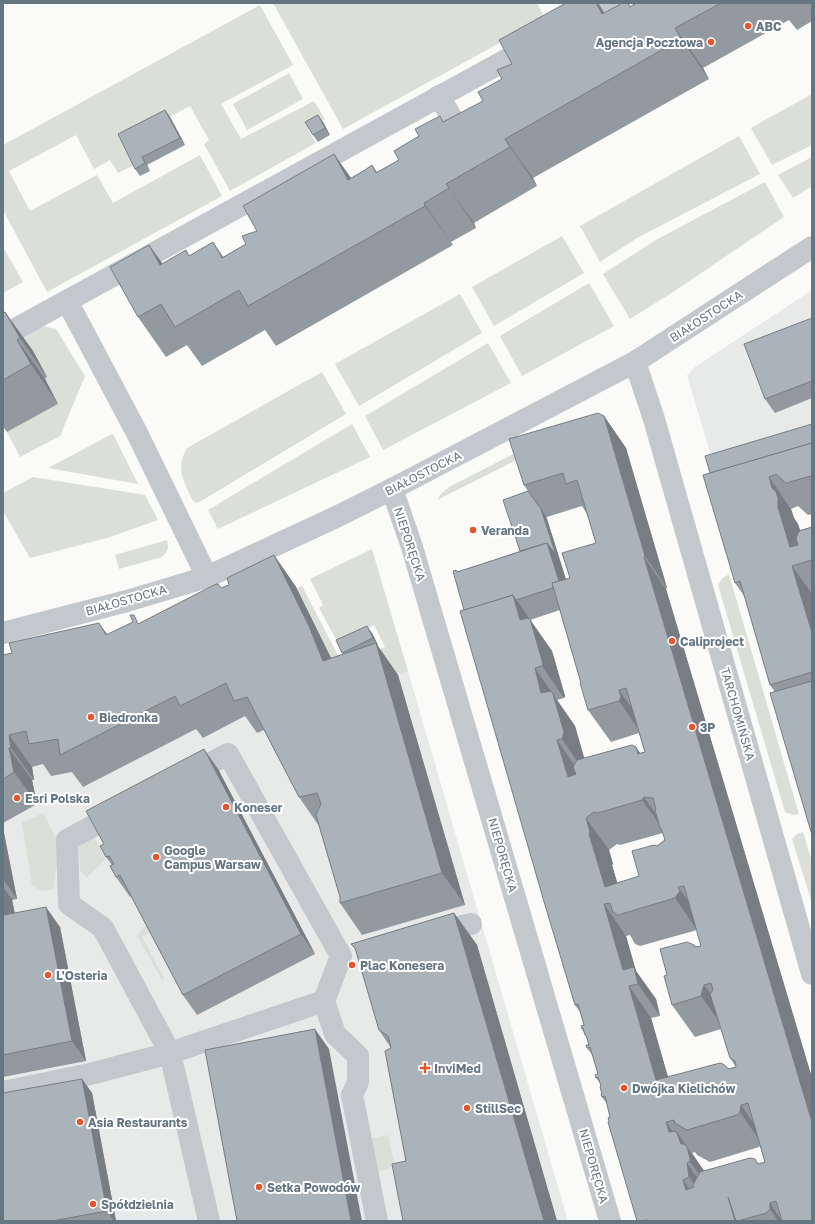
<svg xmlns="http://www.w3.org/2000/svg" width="815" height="1224" font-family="'Golos Text',sans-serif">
<rect width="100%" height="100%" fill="#fafaf8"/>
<g fill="#e8e9e9">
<polygon points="812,290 812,481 726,507 687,375 695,367"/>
<polygon points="297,588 331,658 345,693 408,671 568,1221 3,1221 3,681"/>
</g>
<g fill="#dadfd7">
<polygon points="273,3 537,3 545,18 343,129"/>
<polygon points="260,5 293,65 221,104 241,139 314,101 325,119 308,129 316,143 230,191 204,144 209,140 190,106 123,141 134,165 118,173 110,160 94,169 76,135 9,171 30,211 97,175 113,203 200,155 222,196 47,292 3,210 3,145"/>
<polygon points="289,73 303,99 247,130 233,104"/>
<polygon points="812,94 812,145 772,165 751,128"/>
<polygon points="739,136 760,174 637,238 600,262 580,226"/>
<polygon points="812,157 812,186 793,198 778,175"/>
<polygon points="765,182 784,217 670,294 630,319 603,274 654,241"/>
<polygon points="562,236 584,273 494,326 472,287"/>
<polygon points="3,247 23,282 3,293"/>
<polygon points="589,283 614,326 522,376 500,336"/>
<polygon points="460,294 482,333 359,406 335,364"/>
<polygon points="44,326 56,329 85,376 60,436 20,457 7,432 58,404 45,379 47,378 12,342"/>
<polygon points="488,343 511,383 383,450 365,416"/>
<path d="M322,372L346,414L201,501L197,503L193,501C184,482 175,469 187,448Z"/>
<polygon points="352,424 370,457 218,529 208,510"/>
<polygon points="572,424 574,431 437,500 441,494 449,487"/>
<polygon points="113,434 138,484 48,468 112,434"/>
<polygon points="33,477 145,495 158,520 107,538 30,558 3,511 3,493"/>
<path d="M167,540C169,548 168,551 162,557L119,569L115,555Z"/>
<polygon points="372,549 408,671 345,693 331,658 297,588 302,586 344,667 385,647 374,625 338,643 319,608 323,605 310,579"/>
<polygon points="729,574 799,814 793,815 785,812 718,585 722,579"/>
<polygon points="43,813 59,843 54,889 42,891 32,886 22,823"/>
<polygon points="91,831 102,852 105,860 87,877 80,871 79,846"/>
<polygon points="803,832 812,862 812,900 811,900 792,839 797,834"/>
<polygon points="146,925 152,931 142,937 164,978 162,980 137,936"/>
<polygon points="388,1135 395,1167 378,1171 370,1139"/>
</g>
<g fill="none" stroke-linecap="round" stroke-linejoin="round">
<g stroke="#c3c8cc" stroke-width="22">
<polyline points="186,776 228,754 341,956 324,1001"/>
<polyline points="121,811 67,840 69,904 103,928 170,1053 209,1221"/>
<polyline points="434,933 471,924"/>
<polyline points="3,1092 90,1074 170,1053 324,1001 335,1034 358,1056 358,1082 352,1095 377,1221"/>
</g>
<g stroke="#c3c8cc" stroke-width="22">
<polyline points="576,21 609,3"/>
<polyline points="439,96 467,144"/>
<polyline points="67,301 137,433 207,577"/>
<polyline points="3,336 535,44"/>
<polyline points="635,362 654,419 812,974"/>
<polyline points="392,489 412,547 610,1221"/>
<polyline points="3,633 127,601 207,577 336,517 392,489 635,362 812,247"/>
</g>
</g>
<g fill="#929a9f" fill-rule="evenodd">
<polygon points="636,3 812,3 812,21 797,30 789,20 703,68 709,79 533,178 537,186 474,223 476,228 451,242 453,245 276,346 265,330 202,366 187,345 166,357 138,317 149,245 163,264 186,250 189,256 223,257 246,244 257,231 334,154 351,178 365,170 372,165 377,172 399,160 444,122 483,101 502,79 512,64 605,13 631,6"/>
<polygon points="165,110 170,117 185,145 147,165 150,171 140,176 135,169"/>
<polygon points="323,122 330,135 318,142 313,135"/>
<polygon points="5,312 33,351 47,377 45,379 58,404 7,432 4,428 3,428 3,313"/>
<polygon points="812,318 812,398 775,413 765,399"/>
<path d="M604,416L626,448L667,588L666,589L812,1078V1221H637L609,1121L610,1117L607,1104L602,1097V1094L601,1086L600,1083L596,1078L598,1074L593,1056L587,1048L589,1045L587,1038L582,1029L584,1025L580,1012L575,1005L464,610L458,572L520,551L528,491L524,485ZM582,506L587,514L596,543L570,578L566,579L546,516L547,517ZM560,610L581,683L588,710L611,742L639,733L645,752L640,753L584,758L575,726L557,700L564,698L565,696L552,651L530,620ZM663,833L665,840L657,846L639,876L617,883L612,865L613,864L609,850L617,844L620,845ZM697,930L701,946L696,947L694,945L667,975L672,1005L695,1037L721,1029L730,1058L736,1067L729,1069L668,1077L651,1018L660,1016L656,999L636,971L626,936L630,935L635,944L640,946ZM760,1146L765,1162L758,1164L755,1159L704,1171L692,1153L695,1152L697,1155L710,1162L759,1147Z"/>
<polygon points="812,424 812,514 808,515 798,506 791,509 794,518 798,524 800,530 812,527 812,835 775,692 770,685 745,597 735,583 710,473"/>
<polygon points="274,555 296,587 331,658 343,654 342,653 372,633 378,645 377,645 398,675 465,905 362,935 340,903 340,897 319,826 299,797 264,730 257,733 245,716 203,738 196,729 83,787 72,772 51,776 43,764 32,767 34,780 32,780 37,804 3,823 3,655 108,635 140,623 229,585"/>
<polygon points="218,769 315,954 197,1015 183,995 131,896 130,897 116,877 112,865 106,857 104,844"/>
<polygon points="3,828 17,899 12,900 15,913 60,927 86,1061 3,1077"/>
<polygon points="454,913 477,945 557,1221 403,1221 406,1161 391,1048 379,1030 356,950 351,944"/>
<polygon points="82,1079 92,1093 116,1221 3,1221"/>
</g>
<g fill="#777d82">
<polygon points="596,3 598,3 616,30 602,14"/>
<polygon points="675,28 703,68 709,79 681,39"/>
<polygon points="165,110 170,117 185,145 180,138"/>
<polygon points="318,115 323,122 330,135 325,128"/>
<polygon points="505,139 533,178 537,186 510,147"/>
<polygon points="334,154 362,194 348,180"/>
<polygon points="142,157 147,165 150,171 145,163"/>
<polygon points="446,184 474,223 476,228 449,188"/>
<polygon points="424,203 451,242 453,245 425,206"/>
<polygon points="213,242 240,282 222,258"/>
<polygon points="149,245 177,284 160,265"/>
<polygon points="5,312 33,351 47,377 20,338"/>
<polygon points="17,340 45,379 58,404 31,364"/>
<polygon points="604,416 626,448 667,588 645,556"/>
<polygon points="769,477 791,509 794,518 798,524 800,530 807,562 790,547 772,488"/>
<polygon points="541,509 546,516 574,605 560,585 547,543"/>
<polygon points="274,555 296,587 331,658 345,693 323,661"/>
<polygon points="644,557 666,589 812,1078 812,1122"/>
<polygon points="792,566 812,594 812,633"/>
<polygon points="513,595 552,651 565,696 564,698 542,666 520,620"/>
<polygon points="99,623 122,655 106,635"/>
<polygon points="367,626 372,633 378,645 373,638"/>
<polygon points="376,643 398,675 465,905 442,873"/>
<polygon points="535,668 575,726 586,764 584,771 562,739 541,693"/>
<polygon points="619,690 641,721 641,733 619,701"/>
<polygon points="9,735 32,767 34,780 11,748"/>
<polygon points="557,740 579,772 591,809 568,777"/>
<polygon points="636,747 658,779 638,754"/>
<polygon points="9,748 32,780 37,804 14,772"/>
<polygon points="204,749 218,769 315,954 301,934"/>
<polygon points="644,797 666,829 665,832 642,800"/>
<polygon points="586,818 609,850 613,864 612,865 626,912 605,887 589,834"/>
<polygon points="3,828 17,899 3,879"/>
<polygon points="3,887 12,899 18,935 4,915 3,907"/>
<polygon points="678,887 701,919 697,930 675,898"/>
<polygon points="604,904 626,936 636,971 656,999 660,1016 638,984 623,970"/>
<polygon points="46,907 60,927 86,1061 72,1041"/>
<polygon points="454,913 477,945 557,1221 544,1221"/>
<polygon points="704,985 727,1017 724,1028 701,996"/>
<polygon points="629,986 651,1018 678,1112 656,1080"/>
<polygon points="315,1029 329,1049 362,1221 351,1221"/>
<polygon points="82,1079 92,1093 116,1221 114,1221 107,1211"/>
<polygon points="741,1105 763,1137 762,1144 740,1112"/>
<polygon points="666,1122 681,1143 676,1131 710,1179 712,1193 669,1132"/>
<polygon points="687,1163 709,1195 712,1209 689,1177"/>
<polygon points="683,1180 705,1212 686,1190"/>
<polygon points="770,1203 782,1221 778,1221 770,1209"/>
</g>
<g fill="#aab3b9" stroke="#777d82" fill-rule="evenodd">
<polygon points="566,3 596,3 602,14 619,5 621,3 628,3 630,7 636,3 721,3 675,28 681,39 505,139 510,147 446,184 449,188 424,203 425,206 248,306 239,290 175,327 161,304 138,317 110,267 149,245 160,265 186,250 189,256 213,242 222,258 246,244 242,236 257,231 243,206 334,154 348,180 365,170 372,165 376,173 399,160 394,151 419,136 415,129 440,116 443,122 483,101 478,92 502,79 497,70 512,64 499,40"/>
<polygon points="165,110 180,138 142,157 145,163 135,169 118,134"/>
<polygon points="318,115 325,128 313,135 305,122"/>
<polygon points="5,312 20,338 17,340 31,364 3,380 3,313"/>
<polygon points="812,318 812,381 765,399 744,344"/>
<path d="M598,413L604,416L645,556L644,557L812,1122V1221H782L776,1201L770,1203V1209L766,1213L738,1221H736L728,1197L735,1221H648V1220L637,1221L608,1122L609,1121L608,1118L610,1117L605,1096L602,1097L601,1094H602L600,1087L601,1086L598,1077L596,1078L595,1075L598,1074L590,1047L587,1048L586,1045H589L586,1035H585L583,1028L582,1029L581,1026L584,1025L578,1004L575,1005L545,905L460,611L513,595L520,620L528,618L530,619L543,664L542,666L535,668L541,693L551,691L553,694L564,732L562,739L557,740L568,777L576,774L573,767L577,760L632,745L636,747L638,754L645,752L626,688L619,690L621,697L619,701L588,710L580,683H581L552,583L570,578L562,553L596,543L577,480L566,484L563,473L524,485L509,439ZM644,797L653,798L656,810H655L660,828H661L665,840L657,846L654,845L632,851L639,876L605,887L589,834L590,832L586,818L594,812L598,813L642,800ZM684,886L701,946L695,947L694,945L687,942L660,949L667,975L664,976L672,1005L701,996L704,985L711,983L713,990L710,994L730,1058L735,1061L736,1067L729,1069L723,1064L720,1063L656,1080L629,986L638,984L634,967L623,970L604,904L610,903L613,912L618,915L675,898L680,891L678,887ZM748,1103L765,1162L758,1164L755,1159L750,1158L700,1172L693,1185L694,1187L686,1190L683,1180L689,1177L687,1163L690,1161V1158L687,1147L684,1144H681L676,1131L669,1132L666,1122L674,1120L675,1123L687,1130L737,1115L740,1112L741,1105Z"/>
<polygon points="812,424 812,443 710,473 705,456"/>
<polygon points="812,443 812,477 811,476 786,483 776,474 769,477 772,488 776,492 778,498 778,507 790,547 798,545 796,538 799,531 812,527 812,560 792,566 812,633 812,672 770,685 740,581 735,583 703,475"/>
<polygon points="528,491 541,509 556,555 547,543 520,551 503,500"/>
<polygon points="547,543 559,581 552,583 553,588 516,600 513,595 464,610 453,571 456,570 457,572"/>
<polygon points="274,555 309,626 323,661 376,643 442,873 340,903 340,897 316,815 321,804 317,793 299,797 247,697 234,701 226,683 180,706 175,696 60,755 58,739 29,744 26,731 9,735 11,748 9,748 14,772 3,779 3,655 12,653 9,643 99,623 106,635 133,622 130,615 134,615 138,624 216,584 218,584 221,588 229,585 227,578"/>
<polygon points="367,626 373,638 342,653 336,640"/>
<polygon points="812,681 812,835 770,693"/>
<polygon points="204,749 301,934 183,995 120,875 116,877 110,866 114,864 109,856 106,857 100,846 104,844 86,811"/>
<polygon points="3,907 4,915 46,907 72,1041 3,1055"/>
<polygon points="454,913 544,1221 403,1221 392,1164 406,1161 385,1051 391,1048 388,1036 379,1030 355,948 351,944"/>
<polygon points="315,1029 351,1221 237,1221 205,1050"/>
<polygon points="82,1079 107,1211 52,1221 3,1221 3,1093"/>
</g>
<g fill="#e4572e" stroke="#fff" stroke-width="1.5">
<circle cx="748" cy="26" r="4"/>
<circle cx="711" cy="42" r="4"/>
<circle cx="473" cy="530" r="4"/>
<circle cx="672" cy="641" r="4"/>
<circle cx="91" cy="717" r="4"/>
<circle cx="692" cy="727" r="4"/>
<circle cx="17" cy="798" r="4"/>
<circle cx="226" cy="807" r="4"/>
<circle cx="156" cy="857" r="4"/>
<circle cx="352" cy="965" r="4"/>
<circle cx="48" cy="975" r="4"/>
<path d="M423 1062h4v4h4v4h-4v4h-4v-4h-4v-4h4z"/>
<circle cx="624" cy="1088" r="4"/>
<circle cx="467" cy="1108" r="4"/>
<circle cx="80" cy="1122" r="4"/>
<circle cx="259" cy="1187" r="4"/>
<circle cx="93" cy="1204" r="4"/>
</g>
<g text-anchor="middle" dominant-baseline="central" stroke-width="4" stroke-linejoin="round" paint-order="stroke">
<g font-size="12" font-weight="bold" fill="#657683" stroke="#fff" text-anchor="start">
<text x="756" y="26">ABC</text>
<text x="703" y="42" text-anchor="end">Agencja Pocztowa</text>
<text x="481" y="530">Veranda</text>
<text x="680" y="641">Caliproject</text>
<text x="99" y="717">Biedronka</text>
<text x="700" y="727">3P</text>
<text x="25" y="798">Esri Polska</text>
<text x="234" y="807">Koneser</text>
<text x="164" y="850">Google<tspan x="164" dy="14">Campus Warsaw</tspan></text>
<text x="360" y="965">Plac Konesera</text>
<text x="56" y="975">L'Osteria</text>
<text x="434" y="1068">InviMed</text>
<text x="632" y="1088">Dwójka Kielichów</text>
<text x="475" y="1108">StillSec</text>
<text x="88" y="1122">Asia Restaurants</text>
<text x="267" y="1187">Setka Powodów</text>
<text x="101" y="1204">Spółdzielnia</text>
</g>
<g font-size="12" fill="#657683" stroke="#fff">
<text transform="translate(706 316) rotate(-33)">BIAŁOSTOCKA</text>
<text transform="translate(423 473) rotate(-27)">BIAŁOSTOCKA</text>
<text transform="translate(410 544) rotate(72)">NIEPORĘCKA</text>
<text transform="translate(126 600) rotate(-16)">BIAŁOSTOCKA</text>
<text transform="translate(738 714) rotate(74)">TARCHOMIŃSKA</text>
<text transform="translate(503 855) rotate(74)">NIEPORĘCKA</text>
<text transform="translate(594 1166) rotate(74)">NIEPORĘCKA</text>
</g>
</g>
<rect width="815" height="1224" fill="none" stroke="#657683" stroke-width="8"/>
</svg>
